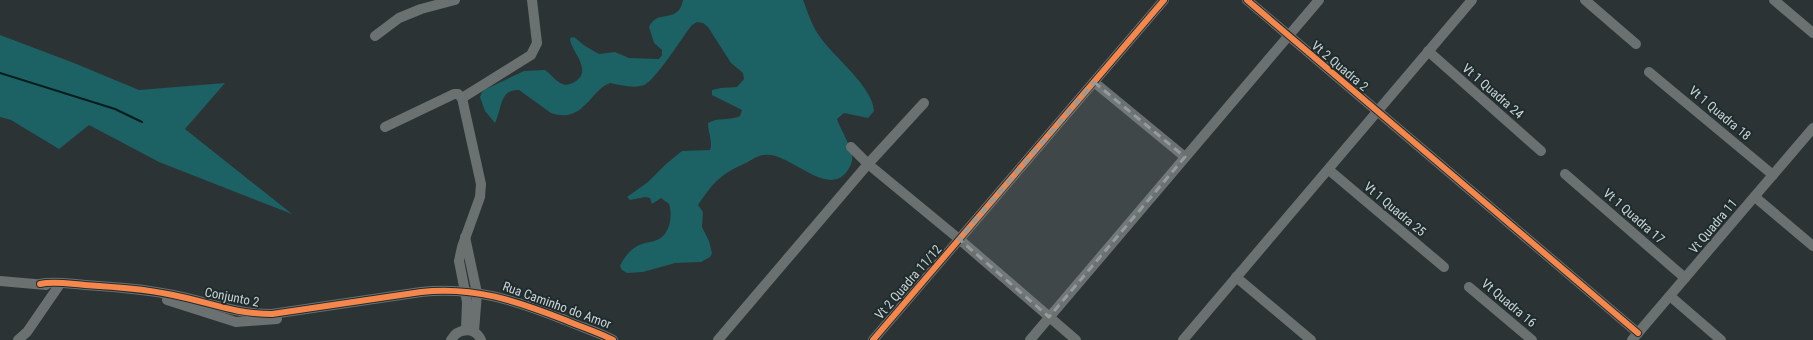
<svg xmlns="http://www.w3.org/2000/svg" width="1813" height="340" font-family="'Roboto Condensed',sans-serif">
<rect width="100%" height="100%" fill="#2c3334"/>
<g fill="#1c6164">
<path d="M683,0H803C808,13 812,26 820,37C834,57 873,87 874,111L868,118L844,113L837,119C841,131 850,143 852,156C853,161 851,165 848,170C828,200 790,152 765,155C759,155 753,159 748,162C721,174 715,180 698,205L703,212L702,227L709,241L712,253L710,257L701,262L675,263L643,272L627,273L622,270L620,266C624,257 632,247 642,244C647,242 653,242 657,240C670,235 673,215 669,204L661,198L652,204L650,198L645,197L630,200L627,197L648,182L666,164L682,151L710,150C713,141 708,133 708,123C718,117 730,121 740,116L742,110L712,95V90L721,88L737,87L744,79L743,73L731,63L708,27L703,23L697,22L692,25C683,36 655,81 644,85C634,89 621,85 610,83C589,91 584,124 551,113L519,90C499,89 502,110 495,123L485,111L480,97L482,92L486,89L524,71L545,70C556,78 561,91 576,81C593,69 570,51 570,38L574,37L585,46L599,54L615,52L629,58L659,59L662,55V50L654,43L649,27C658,8 678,25 683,0Z"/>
<polygon points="0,35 74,63 139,90 225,83 185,129 292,214 159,162 89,125 59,149 11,120 0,117"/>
</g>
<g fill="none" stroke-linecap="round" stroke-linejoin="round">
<polyline stroke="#041e20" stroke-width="2" points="0,73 115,109 142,122"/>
<g stroke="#6b7070" stroke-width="10">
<polyline points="1247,0 1638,333"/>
<polyline points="1585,0 1636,44"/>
<polyline points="1774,0 1813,33"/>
<polyline points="375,36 399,18 421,9 455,0"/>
<polyline points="1428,51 1541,151"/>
<polyline points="1649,72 1773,175"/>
<polyline points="1094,82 1185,157"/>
<polyline points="462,98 481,184 480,197 462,247 459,261 467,302 466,329"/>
<polyline points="462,98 531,55 537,43 532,0"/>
<polyline points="385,127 454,94 458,94 462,98"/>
<polyline points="851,147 868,164 959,239 1076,340"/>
<polyline points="1329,170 1444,267"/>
<polyline points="1565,174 1685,278"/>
<polyline points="1755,197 1813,246"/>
<polyline points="465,237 477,293 474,331"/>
<polyline points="1236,277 1311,340"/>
<polyline points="0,281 46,285"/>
<path d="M40,284C54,281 71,284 85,285C115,287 145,289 173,295C209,302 234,314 272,314L421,292C474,286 517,301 565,320C581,327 598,332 613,340"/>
<polyline points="1469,287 1532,340"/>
<polyline points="1670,296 1721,340"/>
<polyline points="167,300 236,322 277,319"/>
<polyline points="18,340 27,332 60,284"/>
<path d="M451,340C458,328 475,326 481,340"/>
<polyline points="718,340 868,164 924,103"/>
<polyline points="873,340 1164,0"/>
<polyline points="1030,340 1319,0"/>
<polyline points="1183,340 1472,0"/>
<polyline points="1632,340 1813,128"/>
</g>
<defs>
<g id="cycleway">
<polyline points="1247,0 1638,333"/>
<path d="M40,284C54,281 71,284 85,285C115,287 145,289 173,295C209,302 234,314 272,314L421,292C474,286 517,301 565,320C581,327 598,332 613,340"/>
<polyline points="873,340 1164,0"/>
</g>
</defs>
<use href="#cycleway" stroke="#1f2c2d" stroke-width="8"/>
<use href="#cycleway" stroke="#f5874c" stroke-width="6"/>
</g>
<path fill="#939b9c" fill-opacity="0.2" stroke="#939b9c" stroke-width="3" stroke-dasharray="8 5" stroke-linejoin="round" d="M1094,82L1185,157L1049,317L959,239Z"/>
<g text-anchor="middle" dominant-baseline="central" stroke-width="4" stroke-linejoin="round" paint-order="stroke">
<g font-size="13" fill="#cbd3d4" stroke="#1f2c2d">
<text transform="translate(1340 66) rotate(40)">Vt 2 Quadra 2</text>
<text transform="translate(1493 91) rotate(41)">Vt 1 Quadra 24</text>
<text transform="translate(1720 113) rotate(40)">Vt 1 Quadra 18</text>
<text transform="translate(1395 209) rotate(40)">Vt 1 Quadra 25</text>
<text transform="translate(1634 216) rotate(41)">Vt 1 Quadra 17</text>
<text transform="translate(1713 226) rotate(-50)">Vt Quadra 11</text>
<text transform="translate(908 282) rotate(-49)">Vt 2 Quadra 11/12</text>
<text transform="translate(232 297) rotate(11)">Conjunto 2</text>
<text transform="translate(1509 303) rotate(40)">Vt Quadra 16</text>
<text transform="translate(557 305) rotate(20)">Rua Caminho do Amor</text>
</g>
</g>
</svg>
